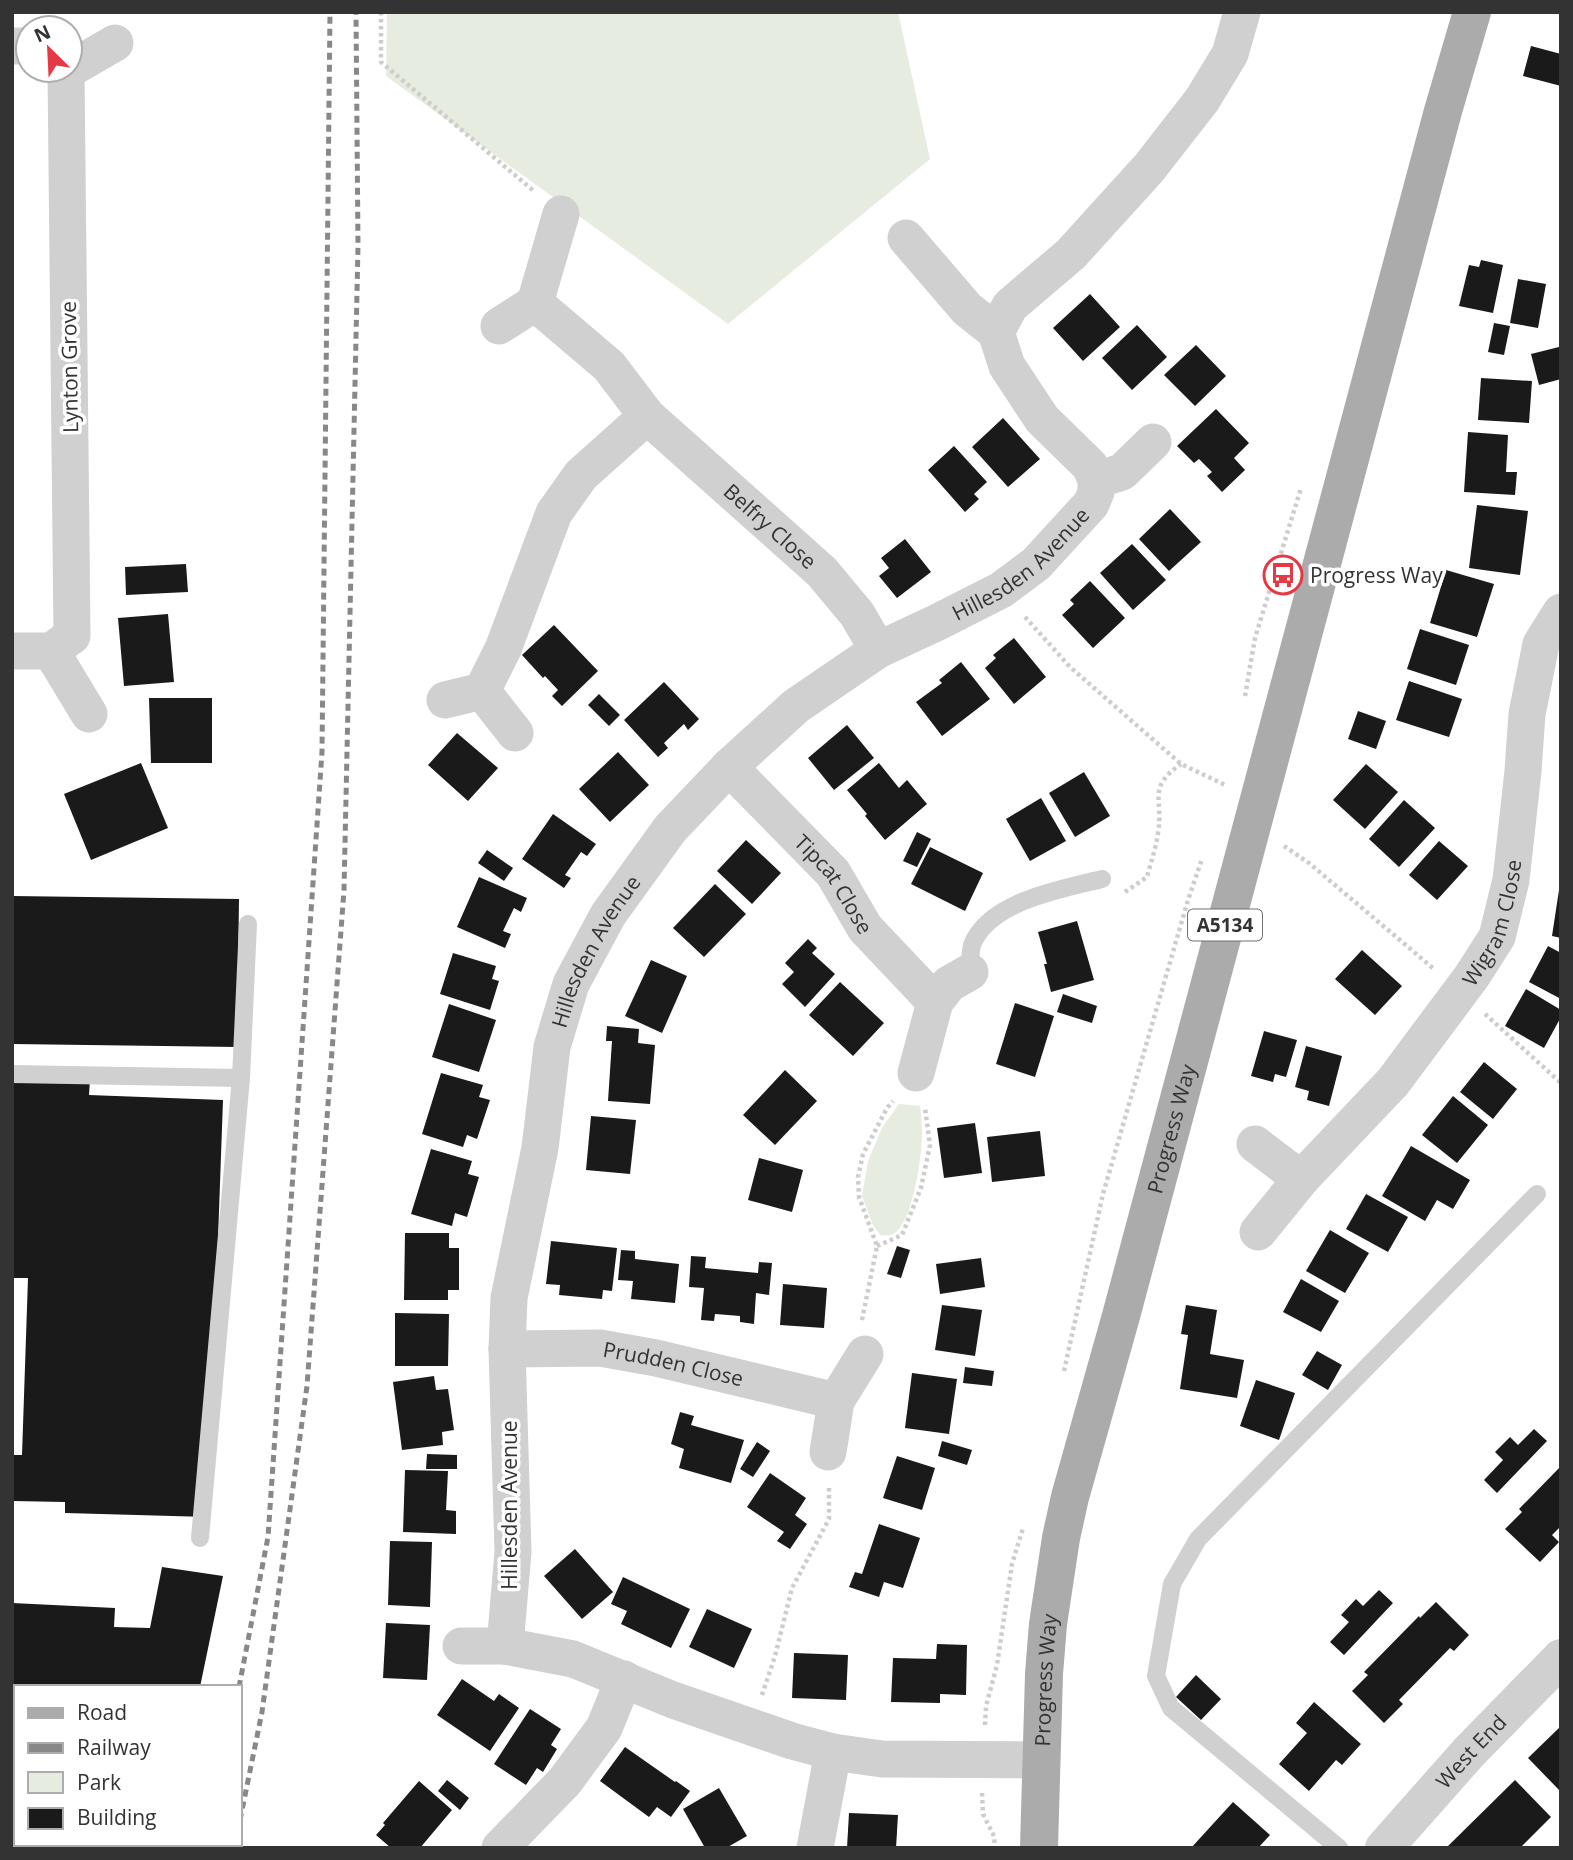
<svg xmlns="http://www.w3.org/2000/svg" width="1573" height="1860" font-family="'Open Sans',sans-serif">
<rect width="100%" height="100%" fill="#fff"/>
<g fill="#e6ecdf">
<polygon points="387,12 898,12 930,159 728,324 386,76"/>
<path d="M899,1104L920,1106C921,1115 922,1125 922,1134C922,1155 913,1219 896,1232C891,1236 886,1236 880,1235L873,1225L862,1196L868,1161L882,1128Z"/>
</g>
<g fill="#1a1a1a">
<polygon points="1531,46 1561,54 1561,86 1523,76"/>
<polygon points="1481,260 1503,265 1493,313 1459,306 1469,265 1479,267"/>
<polygon points="1518,279 1546,284 1538,328 1510,323"/>
<polygon points="1090,294 1120,327 1083,361 1053,328"/>
<polygon points="1494,323 1510,326 1504,355 1488,352"/>
<polygon points="1137,325 1167,357 1132,390 1102,358"/>
<polygon points="1196,345 1226,376 1195,406 1164,375"/>
<polygon points="1559,347 1561,354 1561,379 1539,385 1531,354"/>
<polygon points="1481,378 1532,381 1529,423 1478,420"/>
<polygon points="1216,409 1249,443 1234,458 1245,470 1222,492 1207,476 1212,472 1199,459 1194,463 1177,446"/>
<polygon points="1003,418 1040,459 1008,487 972,447"/>
<polygon points="1468,432 1508,435 1506,472 1517,472 1515,495 1464,492"/>
<polygon points="954,446 987,482 974,494 979,499 965,512 928,470"/>
<polygon points="1477,505 1528,511 1520,575 1469,568"/>
<polygon points="1170,509 1201,542 1169,571 1139,539"/>
<polygon points="905,539 931,572 897,598 879,576 889,568 881,558"/>
<polygon points="1132,544 1166,580 1133,610 1100,573"/>
<polygon points="186,564 188,592 126,595 125,567"/>
<polygon points="1446,570 1494,584 1477,637 1430,623"/>
<polygon points="1090,581 1125,618 1093,648 1062,615 1074,604 1070,600"/>
<polygon points="168,614 174,682 124,686 118,618"/>
<polygon points="554,625 598,671 562,706 552,696 558,690 545,676 543,678 522,655"/>
<polygon points="1420,629 1469,645 1456,685 1407,669"/>
<polygon points="1014,638 1046,677 1014,704 985,668 996,658 993,655"/>
<polygon points="961,662 990,699 942,736 916,702 942,683 939,680"/>
<polygon points="1409,681 1462,699 1449,737 1396,720"/>
<polygon points="664,682 699,719 688,730 684,724 664,743 668,748 658,757 624,720"/>
<polygon points="599,694 620,715 609,726 588,705"/>
<polygon points="149,698 212,698 212,763 151,763"/>
<polygon points="1358,711 1386,721 1376,749 1348,739"/>
<polygon points="847,725 874,758 834,790 808,758"/>
<polygon points="457,733 498,768 468,801 428,765"/>
<polygon points="618,752 649,785 610,822 579,789"/>
<polygon points="141,763 168,828 91,860 64,794"/>
<polygon points="879,763 899,788 907,780 927,804 885,840 865,816 867,814 847,790"/>
<polygon points="1366,764 1398,792 1365,829 1333,800"/>
<polygon points="1084,772 1110,816 1075,837 1049,793"/>
<polygon points="1041,798 1066,841 1030,861 1006,819"/>
<polygon points="1404,800 1435,828 1399,867 1369,839"/>
<polygon points="553,814 596,844 587,856 581,852 565,875 571,878 564,888 522,859"/>
<polygon points="917,832 931,839 917,867 903,861"/>
<polygon points="746,840 781,873 752,904 717,871"/>
<polygon points="1439,841 1468,866 1437,900 1409,875"/>
<polygon points="930,847 983,873 965,911 911,884"/>
<polygon points="487,850 513,868 504,881 478,863"/>
<polygon points="479,877 527,898 521,912 514,908 503,931 511,934 505,948 457,927"/>
<polygon points="715,884 746,914 704,957 673,928"/>
<polygon points="1559,890 1561,890 1561,938 1552,936"/>
<polygon points="12,896 239,899 237,1047 12,1044"/>
<polygon points="1077,921 1094,980 1051,992 1044,964 1047,964 1038,932"/>
<polygon points="808,939 817,948 812,953 835,974 805,1007 782,984 794,972 785,963"/>
<polygon points="1548,946 1561,953 1561,999 1529,982"/>
<polygon points="1362,950 1402,986 1375,1015 1335,979"/>
<polygon points="453,953 496,966 492,979 499,981 490,1010 440,994"/>
<polygon points="651,960 687,976 662,1033 625,1016"/>
<polygon points="840,982 884,1023 853,1056 809,1015"/>
<polygon points="1526,989 1561,1010 1561,1017 1544,1048 1505,1026"/>
<polygon points="1063,994 1097,1006 1092,1023 1057,1012"/>
<polygon points="1015,1003 1054,1016 1035,1077 996,1064"/>
<polygon points="449,1004 496,1020 479,1072 432,1057"/>
<polygon points="607,1026 639,1029 638,1043 655,1045 650,1104 608,1101 612,1041 606,1041"/>
<polygon points="1264,1031 1297,1040 1286,1077 1275,1074 1273,1082 1251,1076"/>
<polygon points="1306,1046 1342,1056 1329,1106 1307,1100 1309,1091 1295,1087"/>
<polygon points="1484,1062 1517,1089 1493,1119 1460,1092"/>
<polygon points="785,1070 817,1101 775,1145 743,1115"/>
<polygon points="441,1073 483,1085 479,1097 490,1100 477,1139 467,1135 463,1147 422,1134"/>
<polygon points="12,1077 90,1079 89,1095 223,1100 208,1517 65,1513 65,1502 12,1501 12,1455 22,1455 28,1278 12,1278"/>
<polygon points="1453,1096 1488,1125 1457,1163 1422,1135"/>
<polygon points="591,1116 636,1120 630,1174 586,1170"/>
<polygon points="975,1123 982,1173 944,1178 937,1128"/>
<polygon points="1040,1131 1045,1176 992,1182 987,1137"/>
<polygon points="1411,1146 1470,1180 1453,1209 1437,1200 1425,1221 1382,1196"/>
<polygon points="431,1149 472,1161 468,1174 479,1177 467,1217 455,1213 452,1226 411,1214"/>
<polygon points="759,1158 803,1170 792,1212 748,1200"/>
<polygon points="1366,1194 1408,1217 1388,1252 1346,1229"/>
<polygon points="1330,1230 1369,1253 1345,1293 1306,1271"/>
<polygon points="405,1233 449,1233 449,1248 459,1248 459,1290 448,1290 448,1300 404,1300"/>
<polygon points="551,1241 617,1248 612,1291 603,1290 602,1299 559,1295 560,1285 546,1284"/>
<polygon points="897,1246 910,1250 901,1278 887,1274"/>
<polygon points="621,1250 635,1251 635,1259 679,1264 675,1303 631,1299 633,1281 618,1280"/>
<polygon points="691,1256 706,1257 705,1268 758,1273 759,1262 772,1263 769,1295 756,1293 754,1324 740,1322 740,1316 728,1315 715,1314 714,1321 701,1320 704,1288 689,1287"/>
<polygon points="981,1258 985,1287 940,1294 936,1264"/>
<polygon points="1301,1279 1339,1301 1321,1332 1283,1312"/>
<polygon points="783,1284 827,1288 824,1328 780,1325"/>
<polygon points="942,1305 982,1310 975,1356 935,1350"/>
<polygon points="1186,1305 1217,1310 1210,1354 1244,1360 1237,1398 1180,1389 1188,1335 1181,1334"/>
<polygon points="395,1313 449,1314 448,1366 395,1366"/>
<polygon points="1317,1351 1342,1365 1328,1390 1302,1375"/>
<polygon points="965,1367 994,1371 992,1386 963,1383"/>
<polygon points="912,1373 957,1379 949,1434 905,1428"/>
<polygon points="434,1376 436,1390 448,1389 454,1430 442,1432 443,1445 402,1450 393,1382"/>
<polygon points="1256,1380 1295,1393 1279,1440 1240,1426"/>
<polygon points="680,1412 694,1416 691,1425 744,1440 731,1483 679,1468 684,1449 671,1444"/>
<polygon points="1534,1429 1547,1441 1497,1493 1484,1480 1503,1460 1495,1452 1510,1437 1518,1445"/>
<polygon points="942,1441 972,1450 967,1465 938,1456"/>
<polygon points="757,1442 770,1451 753,1477 740,1469"/>
<polygon points="427,1454 457,1455 457,1469 426,1469"/>
<polygon points="897,1456 935,1468 922,1510 883,1498"/>
<polygon points="1561,1466 1561,1526 1552,1535 1559,1542 1540,1562 1505,1529 1522,1512 1519,1509"/>
<polygon points="405,1470 448,1471 446,1510 456,1511 456,1534 403,1532"/>
<polygon points="770,1473 806,1498 795,1515 807,1524 790,1549 777,1541 784,1532 747,1507"/>
<polygon points="879,1524 920,1538 903,1588 884,1582 879,1597 849,1587 855,1572 862,1574"/>
<polygon points="390,1541 432,1542 430,1607 388,1605"/>
<polygon points="575,1549 613,1592 582,1619 544,1576"/>
<polygon points="162,1567 223,1576 200,1687 16,1687 16,1782 12,1782 12,1603 115,1608 114,1627 150,1628"/>
<polygon points="623,1577 690,1609 671,1648 621,1624 627,1611 611,1604"/>
<polygon points="1379,1590 1393,1603 1344,1655 1330,1642 1349,1622 1341,1615 1356,1599 1363,1606"/>
<polygon points="1436,1602 1469,1635 1454,1651 1450,1648 1399,1700 1403,1704 1384,1723 1352,1691 1368,1675 1364,1672 1419,1616 1420,1618"/>
<polygon points="707,1609 752,1629 734,1668 689,1647"/>
<polygon points="386,1623 430,1625 427,1680 383,1678"/>
<polygon points="937,1644 967,1645 966,1695 940,1694 940,1703 891,1702 893,1658 936,1659"/>
<polygon points="794,1653 848,1655 846,1700 792,1698"/>
<polygon points="1196,1675 1221,1699 1201,1720 1176,1697"/>
<polygon points="462,1679 494,1701 499,1694 519,1708 490,1751 437,1715"/>
<polygon points="1314,1702 1361,1744 1342,1765 1336,1760 1309,1791 1279,1764 1307,1733 1296,1723"/>
<polygon points="530,1709 561,1729 551,1745 557,1749 543,1772 537,1768 526,1785 494,1764"/>
<polygon points="1561,1726 1561,1792 1528,1758"/>
<polygon points="625,1747 675,1782 676,1781 690,1791 671,1817 657,1807 649,1817 600,1781"/>
<polygon points="447,1780 469,1798 460,1810 438,1791"/>
<polygon points="1515,1780 1551,1817 1520,1848 1446,1848"/>
<polygon points="419,1781 452,1810 420,1848 391,1848 376,1835 385,1825 383,1823"/>
<polygon points="719,1788 747,1836 726,1848 705,1848 683,1809"/>
<polygon points="12,1790 16,1790 16,1844 129,1844 129,1848 12,1848"/>
<polygon points="1233,1802 1270,1835 1259,1847 1191,1848"/>
<polygon points="849,1813 898,1815 896,1848 847,1848"/>
</g>
<g fill="none" stroke-linecap="round" stroke-linejoin="round">
<g stroke="#cdcdcd" stroke-width="4.5" stroke-dasharray="3.5 3.5" stroke-linecap="butt">
<polyline points="381,12 381,62 535,192"/>
<polyline points="1025,617 1070,667 1181,764 1225,785"/>
<polyline points="1245,696 1255,638 1301,488"/>
<polyline points="1284,846 1309,863 1434,969"/>
<path d="M1125,892L1147,877C1151,862 1156,848 1158,833C1164,800 1146,788 1181,764"/>
<polyline points="1485,1014 1561,1083"/>
<polyline points="877,1246 902,1235 921,1188 930,1145 925,1108"/>
<polyline points="862,1320 877,1246 859,1197 858,1177 863,1154 887,1108 893,1101"/>
<polyline points="1064,1371 1103,1194 1188,900 1202,859"/>
<polyline points="762,1695 775,1656 792,1588 829,1519 829,1487"/>
<polyline points="985,1725 986,1706 997,1665 1012,1564 1023,1528"/>
<polyline points="982,1793 983,1814 994,1836 995,1848"/>
</g>
<g stroke="#d0d0d0" stroke-width="18">
<path d="M970,972C970,964 970,953 972,945C989,901 1062,889 1102,879"/>
<polyline points="12,1074 241,1078"/>
<polyline points="200,1538 241,1078 248,924"/>
<polyline points="1339,1848 1171,1708 1156,1676 1172,1584 1198,1539 1537,1194"/>
</g>
<g stroke="#d0d0d0" stroke-width="37">
<polyline points="12,46 28,46"/>
<polyline points="70,69 115,43"/>
<path id="s1" d="M561,214L535,303L609,366L647,416L822,572L857,614L878,650"/>
<polyline points="906,238 967,309 996,332"/>
<polyline points="499,326 535,303"/>
<polyline points="1096,480 1122,472 1153,442"/>
<polyline points="12,651 51,651 72,636 66,72 64,70"/>
<polyline points="51,651 89,714"/>
<polyline points="482,691 515,733"/>
<polyline points="445,700 482,691 503,649 554,513 581,475 647,416"/>
<path id="s2" d="M729,767L833,873L865,928L935,1002"/>
<polyline points="916,1073 935,1002 949,984 970,972"/>
<path id="s3" d="M1255,1144L1301,1179L1393,1082L1472,976L1497,937L1511,880L1523,771L1527,714L1541,644L1561,612"/>
<polyline points="1258,1232 1301,1179"/>
<path id="s4" d="M507,1349L600,1348L656,1358L836,1401"/>
<polyline points="828,1452 836,1401 865,1354"/>
<polyline points="461,1646 505,1646 573,1659 673,1700 792,1741 833,1752 882,1759 1041,1760"/>
<path id="s5" d="M505,1646L513,1552L507,1349L509,1298L540,1148L552,1047L571,984L608,915L670,829L729,767L796,706L878,650L938,622L1001,590L1036,564L1091,504L1096,492V480L1090,466L1042,419L1007,366L996,332L1010,306L1071,254L1149,168L1202,100L1230,54L1242,12"/>
<polyline points="500,1848 565,1781 604,1728 624,1679"/>
<polyline points="815,1848 833,1752"/>
</g>
<path stroke="#d0d0d0" stroke-width="38" id="s6" d="M1384,1848L1469,1752L1561,1658"/>
<path stroke="#ababab" stroke-width="38" id="s7" d="M1039,1848L1044,1674L1048,1624L1061,1538L1070,1497L1121,1316L1378,354L1443,111L1472,12"/>
<g stroke="#888" stroke-width="5" stroke-dasharray="7 5" stroke-linecap="butt">
<polyline points="239,1687 268,1537 322,752 330,12"/>
<polyline points="240,1820 262,1712 307,1386 344,890 358,246 356,12"/>
<polyline points="207,1848 208,1844"/>
<polyline points="234,1848 235,1844"/>
</g>
</g>
<defs>
<symbol id="bus-ring" viewBox="-11 -11 22 22"><circle r="9.5" fill="#fff" stroke="#e63946" stroke-width="1.5"/><path d="M-5-6H5V4H4V6H2V4H-2V6H-4V4H-5ZM-3.5-4V0h7V-4ZM-3.5 1.2v1.5H-2V1.2ZM2 1.2v1.5H3.5V1.2Z" fill="#e63946"/></symbol>
</defs>
<g fill-rule="evenodd">
<use href="#bus-ring" x="1261" y="553" width="44" height="44"/>
</g>
<g text-anchor="middle" dominant-baseline="central" stroke-width="7" stroke-linejoin="round" paint-order="stroke">
<rect fill="#fff" stroke="#707070" stroke-width="2" x="1188" y="909.5" width="74" height="31" rx="5"/>
<g font-size="19" font-weight="bold" fill="#333">
<text x="1225" y="925">A5134</text>
</g>
<g font-size="21" fill="#333" stroke="#fff">
<text transform="translate(69 367) rotate(-91)">Lynton Grove</text>
<text stroke="none"><textPath href="#s1" startOffset="418">Belfry Close</textPath></text>
<text stroke="none"><textPath href="#s5" startOffset="1297">Hillesden Avenue</textPath></text>
<text stroke="none"><textPath href="#s2" startOffset="158">Tipcat Close</textPath></text>
<text stroke="none"><textPath href="#s3" startOffset="382">Wigram Close</textPath></text>
<text stroke="none"><textPath href="#s5" startOffset="709">Hillesden Avenue</textPath></text>
<text stroke="none"><textPath href="#s7" startOffset="735">Progress Way</textPath></text>
<text stroke="none"><textPath href="#s4" startOffset="168">Prudden Close</textPath></text>
<text transform="translate(509 1505) rotate(-90)">Hillesden Avenue</text>
<text stroke="none"><textPath href="#s7" startOffset="168">Progress Way</textPath></text>
<text stroke="none"><textPath href="#s6" startOffset="130">West End</textPath></text>
</g>
<g font-size="21" fill="#333" stroke="#fff" text-anchor="start">
<text x="1310" y="575">Progress Way</text>
</g>
</g>
<rect width="1573" height="1860" fill="none" stroke="#333333" stroke-width="28"/>
<rect x="14" y="1685" width="228" height="161" fill="#ffffff" stroke="#adadad" stroke-width="2"/>
<rect x="28" y="1708" width="35" height="10" fill="#ababab" stroke="#adadad" stroke-width="2"/>
<text x="77" y="1720" font-size="21" fill="#333333">Road</text>
<rect x="28" y="1743" width="35" height="10" fill="#888888" stroke="#adadad" stroke-width="2"/>
<text x="77" y="1755" font-size="21" fill="#333333">Railway</text>
<rect x="28" y="1772" width="35" height="21" fill="#e6ecdf" stroke="#adadad" stroke-width="2"/>
<text x="77" y="1790" font-size="21" fill="#333333">Park</text>
<rect x="28" y="1808" width="35" height="21" fill="#1a1a1a" stroke="#adadad" stroke-width="2"/>
<text x="77" y="1825" font-size="21" fill="#333333">Building</text>
<g transform="translate(49 49) rotate(336)"><circle r="33" fill="#ffffff" stroke="#adadad" stroke-width="2"/>
<path d="M0-5L12 26L0 18L-12 26Z" fill="#e63946"/>
<text y="-10" font-size="19" font-weight="bold" text-anchor="middle" fill="#333333">N</text>
</g>
</svg>
